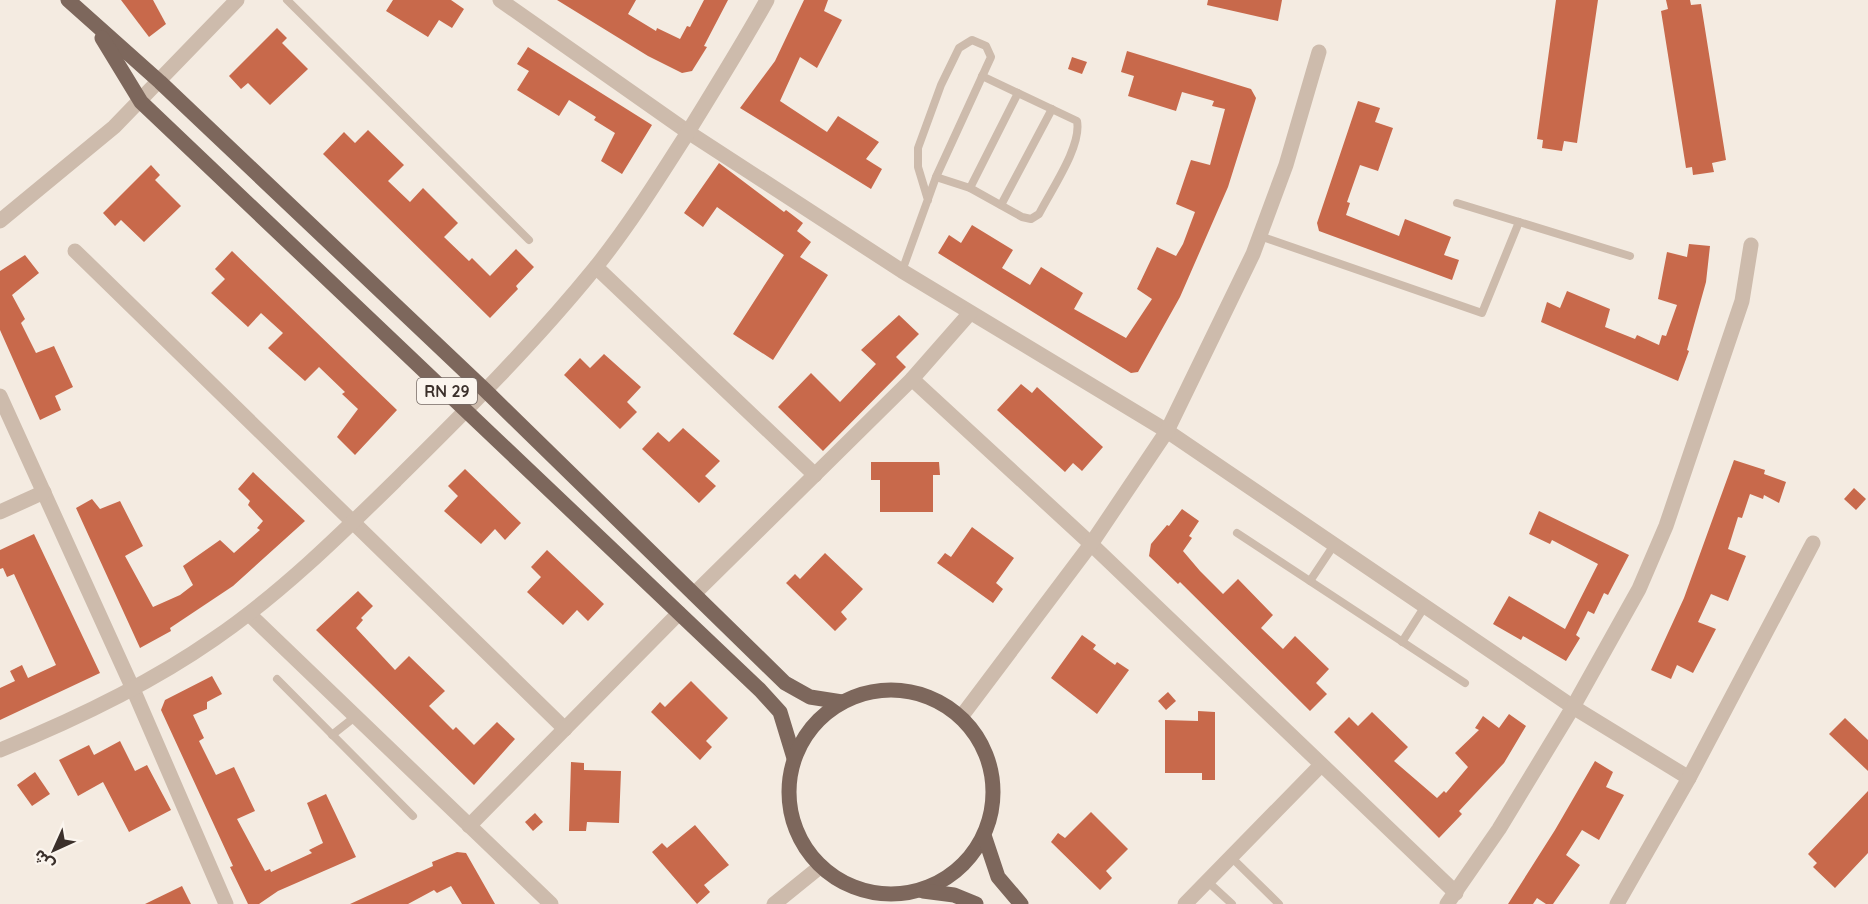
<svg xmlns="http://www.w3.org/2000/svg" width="1868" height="904" font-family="Quicksand,'Noto Sans Arabic',sans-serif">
<rect width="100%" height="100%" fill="#f4ebe1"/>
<g fill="#c8694b">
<polygon points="121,0 153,0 166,24 149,37"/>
<polygon points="393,0 451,0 464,9 452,28 439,20 428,37 386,11"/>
<polygon points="557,0 636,0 628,14 656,31 657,28 680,39 687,26 690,27 704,0 728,0 704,46 707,47 692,71 682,73 648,56"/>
<polygon points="804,0 828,0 824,11 842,20 817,68 800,57 780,101 827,132 838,116 879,142 866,159 882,169 871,189 740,108 775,61"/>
<polygon points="1208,0 1282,0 1278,21 1207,5"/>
<polygon points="1556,0 1598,0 1577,143 1564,141 1562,151 1542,148 1543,140 1537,139"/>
<polygon points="1666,0 1690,0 1691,5 1701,4 1726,160 1712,163 1714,172 1693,175 1692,167 1686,168 1661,11 1668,9"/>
<polygon points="277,28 287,38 282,43 308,69 270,105 248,83 241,89 229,76"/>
<polygon points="528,47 652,125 622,174 601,161 615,133 594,120 596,117 569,100 559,116 517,90 529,71 517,64"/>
<polygon points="1127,51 1251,89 1256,98 1228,187 1180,297 1138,372 1131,373 938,253 949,235 961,243 972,225 1013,250 1002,268 1030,285 1041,267 1083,293 1074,309 1126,338 1152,299 1137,289 1157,247 1176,256 1183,244 1195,212 1176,204 1191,160 1210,165 1225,109 1212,106 1214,101 1182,92 1176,111 1128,96 1134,76 1121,72"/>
<polygon points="1072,57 1087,62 1082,74 1068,69"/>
<polygon points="1358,101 1380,108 1375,122 1393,128 1378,171 1360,165 1347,202 1350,203 1346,215 1399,236 1405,219 1451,237 1444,255 1459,260 1452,280 1319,231 1317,223"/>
<polygon points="368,130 404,165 388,181 410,202 423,188 458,223 444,237 469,261 472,258 490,276 516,249 534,267 516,286 518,289 490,318 323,154 344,132 355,143"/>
<polygon points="719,163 784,212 786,210 803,223 797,231 811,242 800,257 828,275 773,360 733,334 784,255 717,207 703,227 684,213"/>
<polygon points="151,165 160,175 155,180 181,206 144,242 121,220 115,226 103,213"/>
<polygon points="1689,244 1710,246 1706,282 1687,350 1689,351 1678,381 1541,322 1547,302 1560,308 1567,291 1610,309 1605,327 1635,339 1637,335 1659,345 1662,335 1666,336 1677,305 1658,299 1667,252 1687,257"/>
<polygon points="232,251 397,410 355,455 337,437 358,409 342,394 345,392 319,367 305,381 268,348 283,333 261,313 248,327 211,293 225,279 215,269"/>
<polygon points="25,255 39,273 12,295 25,319 21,323 36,353 54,346 73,387 55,396 61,410 40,420 0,330 0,271"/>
<polygon points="899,315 919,334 896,357 906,367 823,451 778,407 811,373 840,402 876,364 861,350"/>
<polygon points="604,354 641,387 627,402 637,412 620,429 564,375 580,358 590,368"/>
<polygon points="1021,384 1032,393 1037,387 1103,447 1082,471 1073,463 1065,472 997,410"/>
<polygon points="683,428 720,461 705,476 716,486 699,503 642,449 658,432 669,442"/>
<polygon points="1734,460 1765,470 1764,474 1786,482 1779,503 1764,495 1763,499 1750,494 1742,518 1738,517 1728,549 1746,556 1728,601 1711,594 1698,622 1716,629 1693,673 1677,665 1671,679 1651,670 1684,598"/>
<polygon points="871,462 939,462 940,475 933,475 933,512 880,512 880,480 871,480"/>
<polygon points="465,469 521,523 505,540 495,529 481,544 444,511 458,496 448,486"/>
<polygon points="253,472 305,521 233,586 170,628 171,631 140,648 76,508 92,499 100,509 120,501 143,546 125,556 153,607 180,595 193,585 183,566 220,540 234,553 260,530 257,528 263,521 248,505 250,501 238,489"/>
<polygon points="1854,488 1866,499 1856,510 1844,499"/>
<polygon points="1182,509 1199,521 1189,536 1192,538 1183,551 1200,571 1223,594 1238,579 1273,615 1261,628 1283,649 1295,636 1329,669 1316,683 1327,694 1310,711 1180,582 1178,584 1149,556 1151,544 1167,525 1169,526"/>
<polygon points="1539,511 1629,555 1608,595 1604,593 1594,614 1588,611 1576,635 1580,638 1566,661 1523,636 1521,640 1493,624 1509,596 1565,629 1598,564 1552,540 1550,544 1529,534"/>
<polygon points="972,527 1014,558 996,583 1003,589 993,603 937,563 945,553 951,557"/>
<polygon points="34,534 100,673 0,720 0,688 15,681 10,671 22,665 28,678 56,665 14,574 7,577 3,568 0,569 0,550"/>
<polygon points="547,550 604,604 588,621 577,610 563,625 527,592 541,577 531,567"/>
<polygon points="825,553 863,589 841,612 847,619 835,631 786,583 795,574 800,579"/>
<polygon points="358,591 373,606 361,618 363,620 356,628 395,670 409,656 445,691 429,706 453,730 456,727 474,745 497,722 515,739 474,785 316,630"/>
<polygon points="1082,635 1096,645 1093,649 1115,665 1117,662 1129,670 1097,714 1051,678"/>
<polygon points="212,676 222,694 207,702 207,709 193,715 204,738 199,741 216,775 234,767 255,811 237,819 265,871 270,869 271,872 312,853 309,850 323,843 307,803 326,794 356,857 278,891 259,904 248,904 230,867 233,866 161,710 165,700"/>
<polygon points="691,681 728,718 706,741 712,747 700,760 651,712 660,702 665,707"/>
<polygon points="1168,692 1176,701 1166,710 1158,701"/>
<polygon points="1198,711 1215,712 1215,780 1202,780 1202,773 1165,773 1165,720 1198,721"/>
<polygon points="1372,712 1408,747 1394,761 1437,798 1444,791 1446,793 1468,767 1455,753 1479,730 1475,728 1483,716 1499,728 1509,714 1526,726 1504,763 1459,811 1462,814 1439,838 1334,732 1349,717 1358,726"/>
<polygon points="1845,718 1868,740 1868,771 1829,734"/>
<polygon points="120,741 135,771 147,765 171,810 129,832 103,782 78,796 59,760 89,745 94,755"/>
<polygon points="1595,761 1613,772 1606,787 1624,795 1599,840 1582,830 1566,855 1580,865 1553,904 1546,904 1537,898 1533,904 1508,904 1555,830"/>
<polygon points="571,762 584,763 584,770 621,771 619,823 587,822 586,831 569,831"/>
<polygon points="35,772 50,794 32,806 17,785"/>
<polygon points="1868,791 1868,853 1835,888 1813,867 1817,863 1808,854"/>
<polygon points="1091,812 1128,849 1106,871 1112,878 1100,890 1051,842 1058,833 1065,838"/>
<polygon points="535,813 543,822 533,831 525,822"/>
<polygon points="695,825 729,865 704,885 710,892 697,904 652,852 662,843 667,848"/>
<polygon points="457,852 466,853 495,904 462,904 451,886 437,893 434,890 408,904 350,904 433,866 432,862"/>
<polygon points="182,886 191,904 145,904"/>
</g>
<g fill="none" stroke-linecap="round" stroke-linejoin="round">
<g stroke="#cdbbac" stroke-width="8">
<polyline points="287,0 529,240"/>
<path d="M936,177L970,188L1022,217L1031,219L1039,214C1051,190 1082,146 1077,121L982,76"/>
<polyline points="970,188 1018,93"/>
<polyline points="1457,203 1630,256"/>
<polyline points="1001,205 1052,109"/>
<polyline points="1260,236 1482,313 1519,222"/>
<polyline points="902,271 936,177 991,57 986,46 972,40 959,48 941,85 918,148 918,167 928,200"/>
<polyline points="1237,533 1465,683"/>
<polyline points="1310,581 1334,545"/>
<polyline points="1402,642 1425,606"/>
<polyline points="277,679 413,816"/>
<polyline points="332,735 356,716"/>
<polyline points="1231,857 1279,904"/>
<polyline points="1207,881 1232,904"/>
</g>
<g stroke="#cdbbac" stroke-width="15">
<polyline points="500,0 688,132 902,271 1167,431 1573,707 1689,778"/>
<polyline points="0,221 114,127 237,0"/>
<polyline points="75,251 565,729"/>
<polyline points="596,267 815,475"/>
<polyline points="912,379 1091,544 1456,893"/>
<polyline points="0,396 133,689 226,904"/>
<polyline points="0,512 44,492"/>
<polyline points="694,594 912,379 970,313"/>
<polyline points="249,614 551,904"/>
<polyline points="961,717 1091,544 1167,431 1253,254 1286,165 1319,52"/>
<path d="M0,750C74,720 148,685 214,639C280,594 339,536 396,480C465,412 534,343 595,268C628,227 657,181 685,137C713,91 741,47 767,0"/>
<polyline points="469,826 679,613"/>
<polyline points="774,904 821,866"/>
<polyline points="1185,904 1321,765"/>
<polyline points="1447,904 1499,829 1573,707 1639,589 1666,526 1742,301 1751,245"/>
<polyline points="1617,904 1689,778 1813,543"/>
</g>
<g stroke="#7d675c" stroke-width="15">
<polyline points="68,0 160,82 485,390 785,683 810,697 842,702"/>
<polyline points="102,38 141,102 760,690 780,712 794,758"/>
<circle cx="891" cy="792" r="102"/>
<polyline points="984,835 998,877 1021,904"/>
<polyline points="923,891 954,895 976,904"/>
</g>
</g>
<g text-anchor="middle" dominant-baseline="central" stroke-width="6" stroke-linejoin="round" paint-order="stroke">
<rect fill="#fbf5ee" stroke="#756b66" stroke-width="1.5" x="417" y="378" width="60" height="26" rx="4.5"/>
<g font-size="16" font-weight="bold" fill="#3b302b">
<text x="447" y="391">RN 29</text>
</g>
</g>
<g transform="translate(54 850) rotate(225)" stroke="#fbf5ee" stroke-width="4.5" paint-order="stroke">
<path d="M0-4.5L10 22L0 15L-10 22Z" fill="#3b302b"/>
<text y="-9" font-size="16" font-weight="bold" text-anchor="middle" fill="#3b302b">ش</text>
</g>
</svg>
